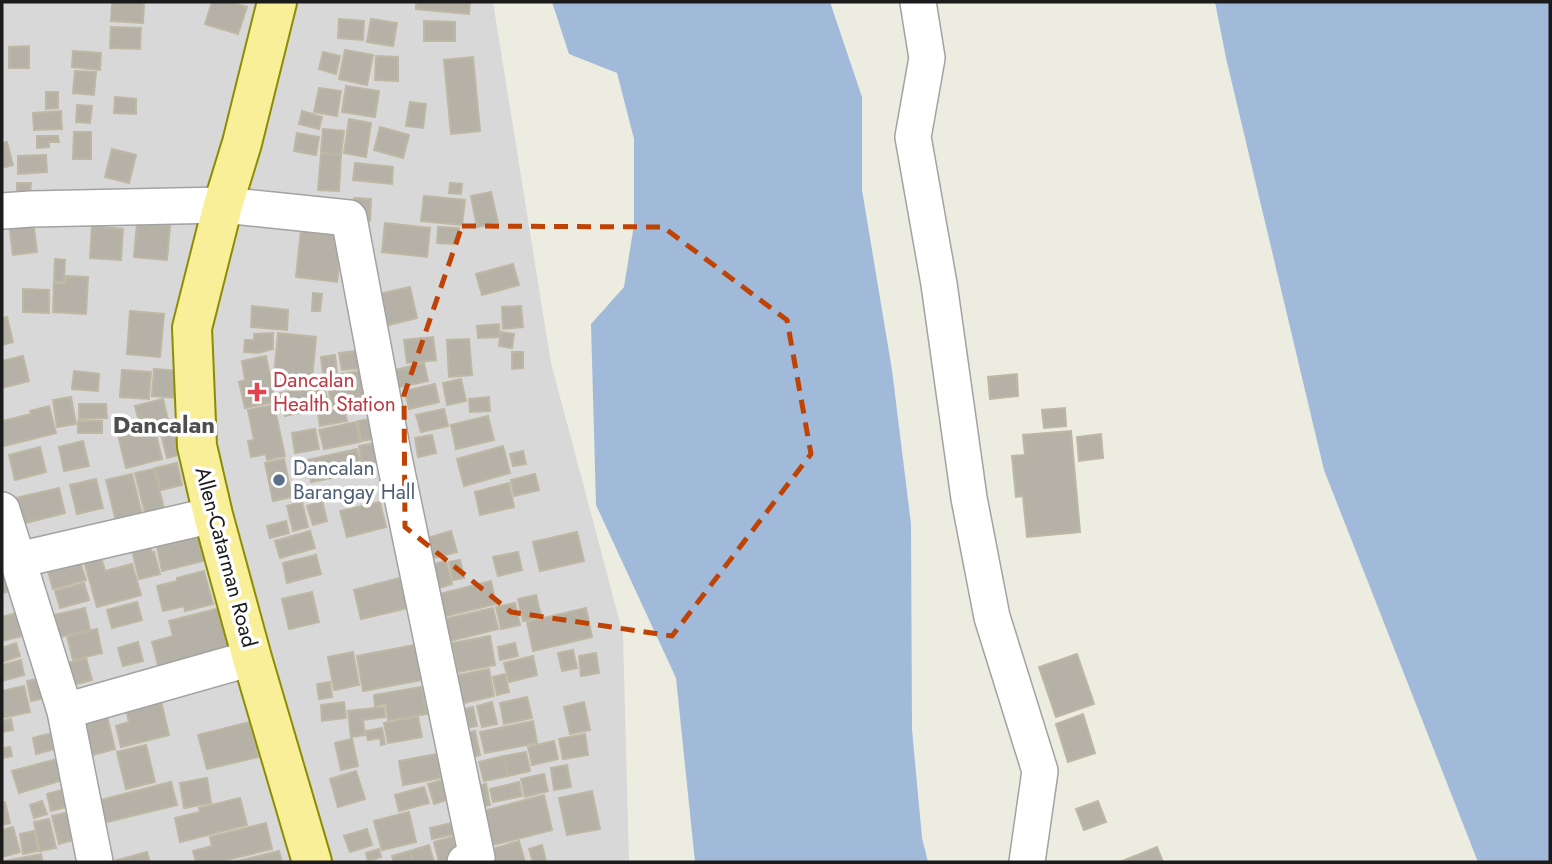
<svg xmlns="http://www.w3.org/2000/svg" width="1552" height="864" font-family="Jost,sans-serif">
<rect width="100%" height="100%" fill="#ecece0"/>
<polygon fill="#d9d8d8" points="2,2 493,2 551,363 623,634 629,862 2,862"/>
<g fill="#a1bad9">
<polygon points="552,2 830,2 862,97 862,190 892,370 911,524 912,729 922,838 928,862 695,862 676,678 596,505 591,324 624,287 634,225 634,139 617,73 569,54"/>
<polygon points="1215,2 1550,2 1550,862 1478,862 1324,470 1226,58"/>
</g>
<g fill="#b5b1a6" stroke="#bdb7a3" stroke-width="2">
<polygon points="112,2 144,3 143,23 111,21"/>
<polygon points="212,2 230,2 247,7 238,34 205,24"/>
<polygon points="416,2 470,2 469,14 416,9"/>
<polygon points="339,19 364,21 363,40 338,38"/>
<polygon points="371,19 397,23 393,46 367,42"/>
<polygon points="424,21 455,22 455,41 424,41"/>
<polygon points="111,27 141,28 140,49 110,48"/>
<polygon points="29,46 29,68 9,68 9,47"/>
<polygon points="345,50 373,55 367,85 339,79"/>
<polygon points="73,51 101,53 100,70 72,67"/>
<polygon points="323,52 340,56 336,74 319,69"/>
<polygon points="376,56 398,57 398,81 375,80"/>
<polygon points="473,57 480,131 451,134 444,60"/>
<polygon points="75,71 96,72 94,95 73,93"/>
<polygon points="346,86 379,91 375,117 342,112"/>
<polygon points="319,88 341,91 337,116 314,112"/>
<polygon points="46,92 58,92 58,108 46,109"/>
<polygon points="115,97 136,99 136,114 114,113"/>
<polygon points="410,102 426,104 423,128 406,126"/>
<polygon points="77,105 92,106 90,123 76,122"/>
<polygon points="61,111 62,129 34,130 33,113"/>
<polygon points="302,111 322,117 319,129 299,124"/>
<polygon points="349,119 371,123 366,157 344,153"/>
<polygon points="380,127 409,135 403,158 374,150"/>
<polygon points="323,129 344,131 341,155 321,152"/>
<polygon points="74,132 91,132 91,159 73,159"/>
<polygon points="297,133 319,137 316,155 294,151"/>
<polygon points="37,136 58,136 59,142 49,142 49,147 37,148"/>
<polygon points="7,142 13,165 2,168 2,143"/>
<polygon points="112,149 136,155 129,183 105,177"/>
<polygon points="321,154 341,155 339,191 318,190"/>
<polygon points="46,155 47,172 18,174 18,156"/>
<polygon points="355,163 393,167 392,184 353,180"/>
<polygon points="17,183 31,183 30,194 17,193"/>
<polygon points="450,183 462,184 461,194 449,193"/>
<polygon points="491,192 498,223 477,227 471,196"/>
<polygon points="424,196 465,200 462,225 421,221"/>
<polygon points="354,198 371,199 370,221 353,219"/>
<polygon points="33,220 37,252 13,255 9,223"/>
<polygon points="137,223 170,226 167,260 134,257"/>
<polygon points="385,223 430,228 427,257 382,252"/>
<polygon points="92,226 123,229 121,260 90,258"/>
<polygon points="438,227 459,228 458,244 437,243"/>
<polygon points="301,229 343,234 337,282 296,277"/>
<polygon points="55,259 65,260 64,282 54,281"/>
<polygon points="513,264 519,285 482,295 476,274"/>
<polygon points="66,276 88,277 86,314 53,312 54,283 66,284"/>
<polygon points="410,287 417,318 377,328 370,296"/>
<polygon points="23,289 49,290 49,313 23,312"/>
<polygon points="313,293 322,294 320,311 312,311"/>
<polygon points="252,306 288,310 287,330 251,327"/>
<polygon points="521,306 523,327 503,329 502,307"/>
<polygon points="130,311 164,314 160,357 127,354"/>
<polygon points="7,317 13,342 2,345 2,318"/>
<polygon points="499,324 500,337 478,338 477,326"/>
<polygon points="501,332 514,334 512,348 499,346"/>
<polygon points="273,333 273,349 258,353 244,352 245,340 254,340 254,334"/>
<polygon points="278,333 316,337 312,379 274,375"/>
<polygon points="433,337 436,360 407,363 404,340"/>
<polygon points="469,339 472,375 449,377 447,340"/>
<polygon points="362,350 365,368 342,370 339,353"/>
<polygon points="512,352 523,352 523,368 512,369"/>
<polygon points="335,355 337,373 323,375 321,357"/>
<polygon points="23,356 29,381 2,388 2,361"/>
<polygon points="266,356 275,402 245,408 239,382 245,380 242,361"/>
<polygon points="424,363 428,381 395,388 391,371"/>
<polygon points="154,369 180,371 178,398 152,396"/>
<polygon points="122,370 151,372 149,399 120,397"/>
<polygon points="368,370 372,400 331,406 327,376"/>
<polygon points="74,371 99,374 98,391 72,389"/>
<polygon points="1017,374 1018,396 990,399 988,377"/>
<polygon points="461,379 466,401 447,405 443,383"/>
<polygon points="324,384 328,404 318,405 313,386"/>
<polygon points="435,384 439,402 409,409 405,391"/>
<polygon points="311,387 316,409 285,416 280,393"/>
<polygon points="71,397 76,424 57,427 53,400"/>
<polygon points="489,397 490,411 470,412 469,399"/>
<polygon points="163,399 168,420 140,426 135,406"/>
<polygon points="79,404 106,404 107,418 79,419"/>
<polygon points="274,405 285,456 267,460 266,454 251,457 248,441 254,440 248,410"/>
<polygon points="49,406 56,433 4,446 2,435 2,421 31,414 30,411"/>
<polygon points="1065,408 1066,426 1044,428 1042,410"/>
<polygon points="344,409 347,421 320,426 318,413"/>
<polygon points="444,409 448,426 421,432 416,415"/>
<polygon points="488,416 494,440 456,449 451,425"/>
<polygon points="382,417 385,437 361,441 358,421"/>
<rect x="78" y="421" width="24" height="12"/>
<polygon points="356,422 360,442 324,449 319,430"/>
<polygon points="179,425 186,453 167,458 160,430"/>
<polygon points="154,426 162,459 126,468 118,435"/>
<polygon points="315,429 319,449 295,453 292,433"/>
<polygon points="1071,431 1080,532 1027,537 1023,496 1016,497 1012,456 1025,455 1023,435"/>
<polygon points="1101,434 1103,458 1079,461 1077,437"/>
<polygon points="432,435 436,453 418,457 415,438"/>
<polygon points="83,441 89,466 64,471 59,447"/>
<polygon points="385,441 388,460 362,464 359,446"/>
<polygon points="503,446 510,473 464,486 457,459"/>
<polygon points="40,447 46,472 15,480 9,455"/>
<polygon points="357,449 362,472 311,482 307,460"/>
<polygon points="523,451 526,464 513,466 510,454"/>
<polygon points="284,459 292,497 273,501 265,463"/>
<polygon points="177,463 182,485 161,490 155,468"/>
<polygon points="154,469 165,512 146,517 135,473"/>
<polygon points="132,474 143,518 117,525 106,480"/>
<polygon points="535,474 539,490 514,496 511,480"/>
<polygon points="96,479 103,508 77,514 70,485"/>
<polygon points="509,483 514,507 480,515 475,492"/>
<polygon points="59,488 65,513 22,524 16,498"/>
<polygon points="322,501 327,521 313,525 307,506"/>
<polygon points="302,502 308,527 293,531 287,506"/>
<polygon points="380,502 386,527 347,537 340,511"/>
<polygon points="286,521 289,533 270,538 267,526"/>
<polygon points="310,531 315,548 280,558 275,541"/>
<polygon points="451,531 457,552 426,560 421,540"/>
<polygon points="200,532 207,560 162,571 156,542"/>
<polygon points="577,532 584,561 540,571 533,542"/>
<polygon points="149,541 152,553 154,552 160,574 139,579 131,546"/>
<polygon points="518,552 522,570 498,576 493,557"/>
<polygon points="316,555 321,574 287,583 283,563"/>
<polygon points="101,557 105,571 132,564 141,595 97,607 84,561"/>
<polygon points="460,560 464,578 453,580 449,562"/>
<polygon points="446,561 452,584 433,590 427,566"/>
<polygon points="80,562 86,580 53,589 48,571"/>
<polygon points="204,571 213,604 185,611 184,606 163,611 157,586 177,581 177,578"/>
<polygon points="7,575 11,591 2,593 2,576"/>
<polygon points="400,578 408,608 361,619 354,590"/>
<polygon points="491,581 496,604 442,617 436,595"/>
<polygon points="84,583 89,600 60,608 55,591"/>
<polygon points="312,592 319,622 289,629 282,599"/>
<polygon points="536,595 541,616 523,621 518,599"/>
<polygon points="137,602 142,620 112,628 107,610"/>
<polygon points="515,603 520,625 501,629 496,607"/>
<polygon points="224,607 236,651 180,666 179,660 158,665 152,642 173,636 169,621"/>
<polygon points="85,608 90,630 60,637 54,615"/>
<polygon points="493,608 498,629 446,642 441,620"/>
<polygon points="586,608 592,637 533,651 527,622"/>
<polygon points="16,613 22,636 2,641 2,617"/>
<polygon points="97,629 102,653 73,660 67,636"/>
<polygon points="490,636 495,665 458,672 452,643"/>
<polygon points="138,642 143,661 123,666 118,648"/>
<polygon points="16,643 20,656 2,662 2,648"/>
<polygon points="515,643 518,656 500,660 498,647"/>
<polygon points="420,644 427,679 363,691 357,656"/>
<polygon points="573,650 577,668 562,671 558,653"/>
<polygon points="353,652 359,685 334,690 328,657"/>
<polygon points="596,653 599,673 581,676 579,656"/>
<polygon points="1077,654 1094,704 1056,717 1039,667"/>
<polygon points="533,656 537,675 509,682 504,663"/>
<polygon points="86,658 92,680 73,685 68,663"/>
<polygon points="21,660 24,675 2,681 2,665"/>
<polygon points="489,669 494,696 455,705 449,677"/>
<polygon points="505,674 509,692 497,695 493,677"/>
<polygon points="42,678 45,698 31,701 27,681"/>
<polygon points="330,682 332,697 319,699 317,684"/>
<polygon points="24,686 30,712 2,718 2,691"/>
<polygon points="422,687 427,714 388,720 386,704 375,706 374,695"/>
<polygon points="160,697 169,735 121,747 116,726 129,722 125,705"/>
<polygon points="527,697 532,718 504,724 500,703"/>
<polygon points="344,702 346,718 322,721 321,705"/>
<polygon points="492,702 497,724 482,727 477,706"/>
<polygon points="584,702 590,730 570,734 564,707"/>
<polygon points="384,707 385,717 363,720 365,735 351,737 348,711"/>
<polygon points="473,707 477,726 465,728 461,710"/>
<polygon points="1083,714 1095,753 1068,762 1056,724"/>
<polygon points="107,716 115,749 89,756 81,722"/>
<polygon points="418,717 422,737 388,743 384,723"/>
<polygon points="11,719 13,730 2,732 2,721"/>
<polygon points="533,721 537,743 485,753 480,732"/>
<polygon points="250,722 258,757 207,769 198,735"/>
<polygon points="382,728 385,744 381,745 380,738 368,740 366,731"/>
<polygon points="475,731 480,755 463,759 458,735"/>
<polygon points="52,733 55,749 36,754 33,738"/>
<polygon points="585,734 588,755 563,759 559,739"/>
<polygon points="352,739 358,766 341,770 335,743"/>
<polygon points="554,741 558,759 532,765 528,747"/>
<polygon points="146,745 155,782 126,789 117,752"/>
<polygon points="10,747 12,756 3,758 2,748"/>
<polygon points="526,752 530,771 508,776 504,756"/>
<polygon points="437,754 441,778 403,785 399,761"/>
<polygon points="504,756 508,776 484,781 479,762"/>
<polygon points="61,758 66,779 19,793 12,771"/>
<polygon points="567,765 571,787 554,790 551,768"/>
<polygon points="356,771 365,799 338,807 330,779"/>
<polygon points="544,774 548,791 525,797 521,779"/>
<polygon points="207,778 211,803 184,808 180,783"/>
<polygon points="447,779 452,798 434,804 428,784"/>
<polygon points="171,782 177,805 103,823 97,801"/>
<polygon points="519,782 522,796 493,802 490,789"/>
<polygon points="486,784 490,805 476,808 472,787"/>
<polygon points="424,787 429,803 399,811 395,795"/>
<polygon points="62,790 66,807 51,811 47,794"/>
<polygon points="592,791 600,829 567,835 559,798"/>
<polygon points="544,795 552,830 493,845 484,811"/>
<polygon points="240,798 247,825 180,842 175,818 200,812 199,808"/>
<polygon points="42,801 47,814 34,818 30,805"/>
<polygon points="1098,801 1106,822 1084,830 1076,809"/>
<polygon points="5,802 10,823 2,825 2,803"/>
<polygon points="77,810 84,837 59,844 52,816"/>
<polygon points="409,812 416,842 382,850 374,821"/>
<polygon points="49,819 56,848 40,851 34,822"/>
<polygon points="266,823 272,849 218,862 196,862 193,851 212,846 210,837"/>
<polygon points="452,823 455,834 432,839 430,828"/>
<polygon points="13,827 20,852 2,857 2,830"/>
<polygon points="367,829 372,845 350,852 344,836"/>
<polygon points="34,831 38,851 23,854 20,834"/>
<polygon points="453,837 459,862 439,862 434,842"/>
<polygon points="519,841 525,862 493,862 490,850"/>
<polygon points="429,845 434,862 413,862 410,851"/>
<polygon points="542,845 546,861 533,862 529,849"/>
<polygon points="1157,847 1163,862 1120,862"/>
<polygon points="379,849 381,857 368,861 366,853"/>
<polygon points="279,851 282,862 234,862"/>
<polygon points="410,851 413,862 394,862 392,856"/>
<polygon points="147,852 150,862 114,862 114,861"/>
<polygon points="41,854 43,862 5,862 5,861"/>
</g>
<g fill="none" stroke-linecap="round" stroke-linejoin="round">
<defs>
<g id="minor">
<polyline points="918,2 927,58 913,137 939,284 969,498 992,617 1040,771 1027,862"/>
<polyline points="2,211 31,209 223,205 349,218 393,453 477,858 465,862"/>
<polyline points="2,510 65,711 95,862"/>
<polyline points="18,560 213,515"/>
<polyline points="65,711 252,658"/>
</g>
<polyline id="major" points="277,2 242,143 223,205 192,328 197,446 213,515 252,658 312,862"/>
</defs>
<use href="#minor" stroke="#a2a2a2" stroke-width="38"/>
<use href="#major" stroke="#8d8d04" stroke-width="42"/>
<use href="#minor" stroke="#fff" stroke-width="35"/>
<use href="#major" stroke="#f9ef99" stroke-width="38"/>
</g>
<path fill="none" stroke="#c04306" stroke-width="5" stroke-dasharray="14 9" stroke-linejoin="round" d="M462,226L663,227L787,320L811,454L672,636L511,612L405,527L404,395Z"/>
<path fill="#e0444e" stroke="#fff" stroke-width="2.5" d="M253.5 381.5h7v7h7v7h-7v7h-7v-7h-7v-7h7z"/>
<circle fill="#5c6f8a" stroke="#fff" stroke-width="2.5" cx="279" cy="480" r="7"/>
<g text-anchor="middle" dominant-baseline="central" stroke-width="7" stroke-linejoin="round" paint-order="stroke">
<g font-size="21" fill="#be3a42" stroke="#fff" text-anchor="start">
<text x="273" y="380">Dancalan<tspan x="273" dy="24">Health Station</tspan></text>
</g>
<g font-size="21" fill="#4e5e75" stroke="#fff" text-anchor="start">
<text x="293" y="468">Dancalan<tspan x="293" dy="24">Barangay Hall</tspan></text>
</g>
<g font-size="21" fill="#1b1b1b" stroke="#fff">
<text transform="translate(226 557) rotate(75)">Allen-Catarman Road</text>
</g>
<g font-size="24" font-weight="bold" fill="#4e4e4e" stroke="#fff">
<text x="164" y="424">Dancalan</text>
</g>
</g>
<rect width="1552" height="864" fill="none" stroke="#1b1b1b" stroke-width="7"/>
</svg>
